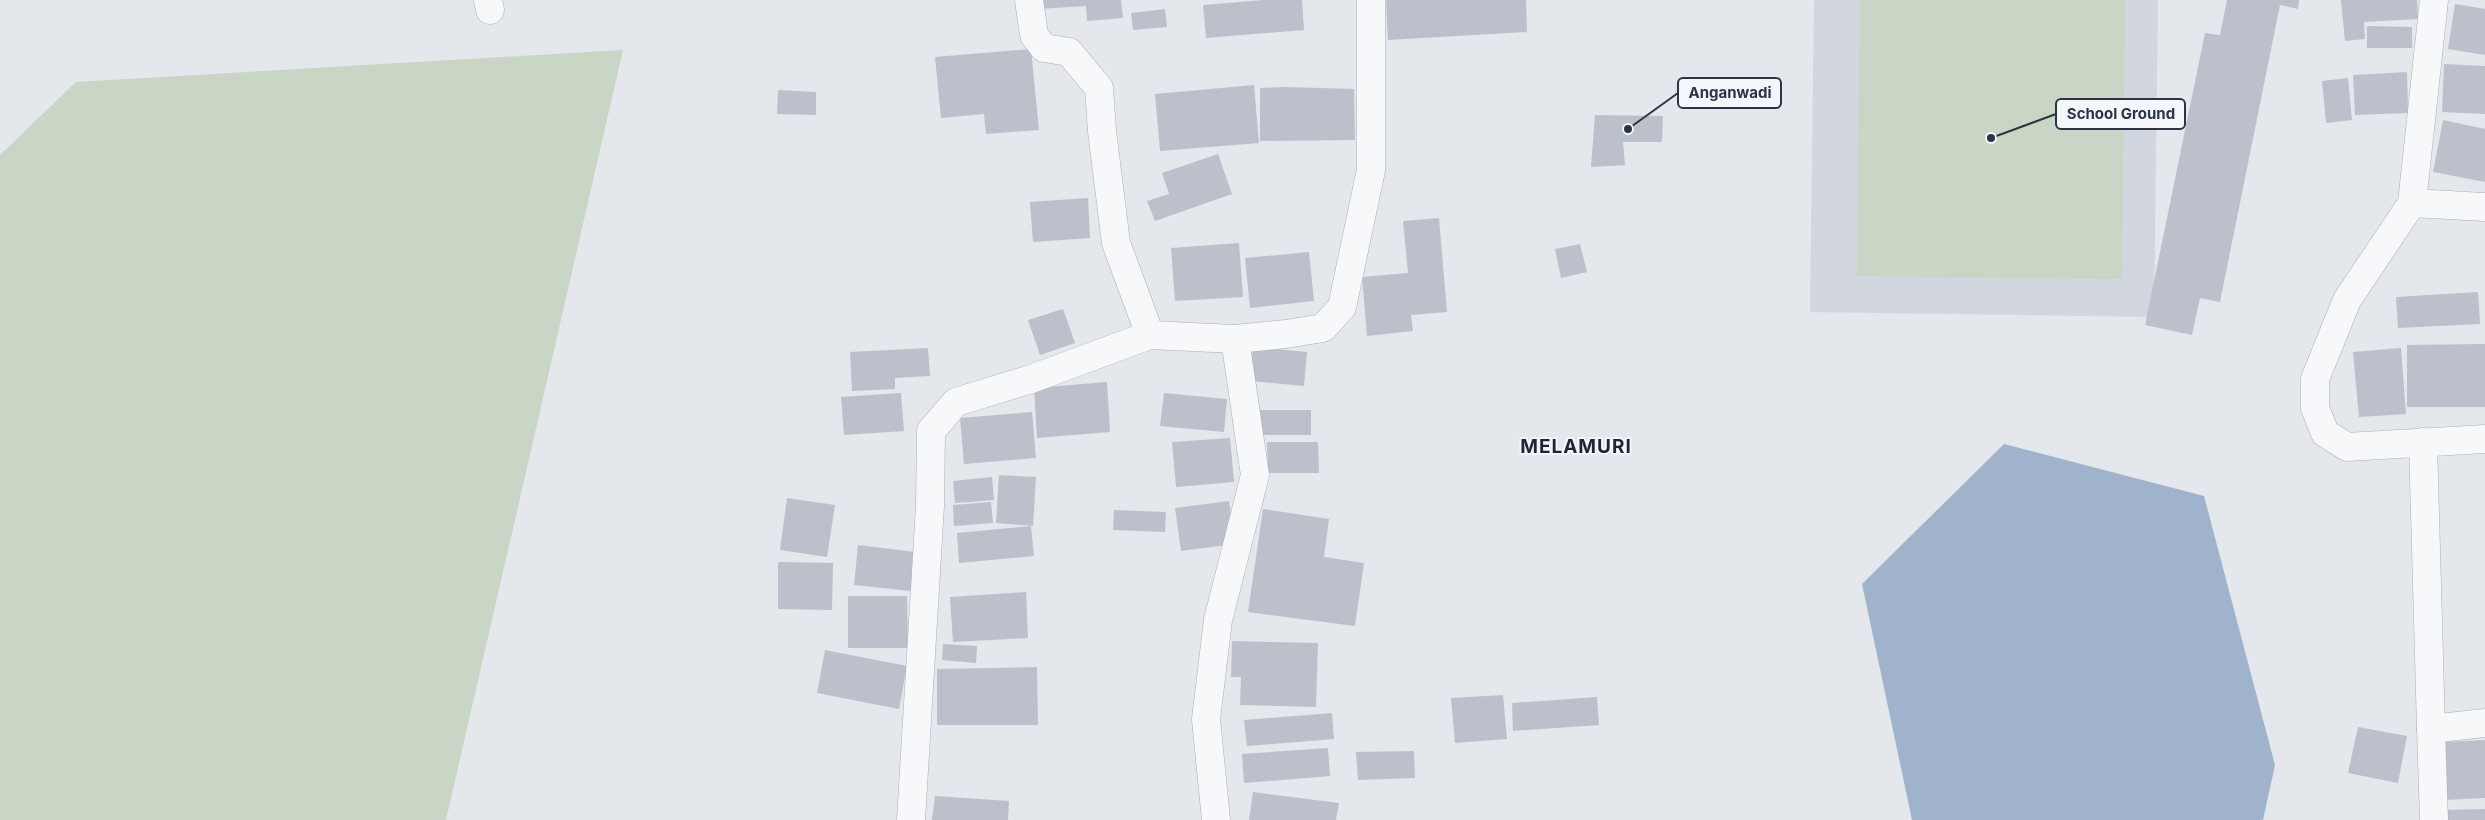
<svg xmlns="http://www.w3.org/2000/svg" width="2485" height="820" font-family="Inter,sans-serif">
<rect width="100%" height="100%" fill="#e4e7ec"/>
<polygon fill="#d2d6de" points="1814,0 2158,0 2154,317 1810,312"/>
<g fill="#c9d6c5">
<polygon points="1860,0 2125,0 2122,279 1857,276"/>
<polygon points="623,50 446,820 0,820 0,155 76,82"/>
</g>
<polygon fill="#9fb4cc" points="2004,444 2204,496 2275,765 2263,820 1912,820 1862,584"/>
<g fill="#bbc0ca">
<polygon points="1037,0 1121,0 1123,18 1087,21 1086,6 1038,9"/>
<polygon points="1263,0 1302,0 1304,30 1206,38 1203,5"/>
<polygon points="1386,0 1526,0 1527,32 1388,40"/>
<polygon points="2227,0 2299,0 2298,9 2280,5 2220,302 2200,298 2192,335 2145,325 2205,33 2220,35"/>
<polygon points="2341,0 2417,0 2418,19 2364,22 2365,39 2345,41"/>
<polygon points="2455,4 2485,9 2485,55 2448,49"/>
<polygon points="1165,9 1167,27 1133,30 1131,13"/>
<polygon points="2367,26 2412,27 2412,48 2367,48"/>
<polygon points="1031,49 1039,130 986,134 984,114 941,118 935,57"/>
<polygon points="2444,64 2485,66 2485,114 2442,112"/>
<polygon points="2407,72 2408,113 2355,115 2353,75"/>
<polygon points="2348,78 2352,120 2326,123 2322,81"/>
<polygon points="1254,85 1259,143 1160,151 1155,94"/>
<polygon points="1285,87 1354,89 1355,140 1260,141 1260,88"/>
<polygon points="778,90 816,92 816,115 777,114"/>
<polygon points="1595,115 1663,116 1662,142 1623,142 1625,165 1591,167"/>
<polygon points="2443,120 2485,129 2485,182 2433,172"/>
<polygon points="1218,154 1232,194 1155,221 1147,201 1169,194 1162,173"/>
<polygon points="1088,198 1090,238 1033,242 1030,202"/>
<polygon points="1439,218 1447,312 1411,315 1413,331 1367,336 1362,277 1408,273 1403,221"/>
<polygon points="1239,243 1243,297 1175,301 1171,248"/>
<polygon points="1580,244 1587,272 1561,278 1555,249"/>
<polygon points="1309,252 1314,301 1250,308 1245,258"/>
<polygon points="2478,292 2480,324 2398,328 2396,297"/>
<polygon points="1063,309 1075,343 1040,355 1028,320"/>
<polygon points="2485,344 2485,407 2407,407 2407,345"/>
<polygon points="1253,347 1307,352 1304,386 1250,381"/>
<polygon points="928,348 930,376 895,378 895,389 852,391 850,352"/>
<polygon points="2401,348 2406,414 2359,417 2353,352"/>
<polygon points="1107,382 1110,432 1037,438 1034,388"/>
<polygon points="901,393 904,431 844,435 841,397"/>
<polygon points="1164,393 1227,399 1224,432 1160,426"/>
<polygon points="1253,410 1311,410 1311,435 1254,435"/>
<polygon points="1032,412 1036,458 964,464 960,418"/>
<polygon points="1230,438 1234,482 1176,487 1172,442"/>
<polygon points="1267,442 1318,442 1319,473 1268,473"/>
<polygon points="999,475 1036,477 1033,526 996,523"/>
<polygon points="992,477 994,500 955,503 953,481"/>
<polygon points="787,498 835,505 827,557 780,550"/>
<polygon points="1229,501 1235,544 1181,551 1175,508"/>
<polygon points="991,502 993,523 954,526 953,505"/>
<polygon points="1263,509 1329,519 1324,557 1364,563 1355,626 1248,612"/>
<polygon points="1114,510 1166,512 1165,532 1113,530"/>
<polygon points="1031,526 1034,556 959,563 957,533"/>
<polygon points="858,545 915,552 911,591 854,585"/>
<polygon points="778,562 833,563 832,610 778,609"/>
<polygon points="1026,592 1028,638 953,642 950,597"/>
<polygon points="848,596 907,596 908,648 848,648"/>
<polygon points="1232,641 1318,643 1316,707 1240,705 1241,677 1231,677"/>
<polygon points="943,644 977,646 976,663 942,660"/>
<polygon points="825,650 907,666 899,709 817,693"/>
<polygon points="1037,667 1038,725 937,725 937,669"/>
<polygon points="1503,695 1507,739 1455,743 1451,698"/>
<polygon points="1597,697 1599,725 1513,731 1512,703"/>
<polygon points="1332,713 1334,739 1247,746 1244,720"/>
<polygon points="2358,727 2407,736 2398,783 2348,773"/>
<polygon points="2485,740 2485,798 2444,800 2441,742"/>
<polygon points="1328,748 1330,776 1244,783 1242,754"/>
<polygon points="1414,751 1415,778 1358,780 1356,752"/>
<polygon points="1253,792 1339,803 1336,820 1249,820"/>
<polygon points="935,796 1009,801 1008,820 932,820"/>
<polygon points="2485,809 2485,820 2443,820 2443,810"/>
</g>
<g fill="none" stroke-linecap="round" stroke-linejoin="round">
<defs>
<g id="minor">
<polyline points="488,0 490,10"/>
<polyline points="2434,0 2412,203 2347,300 2315,379 2315,408 2325,433 2347,447 2485,439"/>
<polyline points="2412,203 2485,207"/>
<polyline points="1150,335 1235,339 1286,334 1323,328 1342,307 1371,170 1371,0"/>
<polyline points="2423,442 2431,729"/>
<polyline points="911,820 930,506 931,431 956,402 1031,379 1150,335 1116,243 1102,131 1099,88 1069,52 1044,48 1034,35 1029,0"/>
<polyline points="1216,820 1206,719 1218,620 1255,475 1235,339"/>
<polyline points="2434,820 2431,729 2485,723"/>
</g>
</defs>
<use href="#minor" stroke="#a9aeb7" stroke-width="29"/>
<use href="#minor" stroke="#f7f8fa" stroke-width="28"/>
</g>
<g text-anchor="middle" dominant-baseline="central" stroke-width="4" stroke-linejoin="round" paint-order="stroke">
<g font-size="19" font-weight="bold" letter-spacing="1" fill="#1d2536" stroke="#f4f6f9">
<text x="1576" y="446">MELAMURI</text>
</g>
</g>
<path fill="none" stroke="#2b3445" stroke-width="2" d="M1628 129L1678 93M1991 138L2056 114"/>
<g fill="#2b3445" stroke="#f4f6f9" stroke-width="2">
<circle cx="1628" cy="129" r="5"/>
<circle cx="1991" cy="138" r="5"/>
</g>
<g fill="#f4f6f9" stroke="#2b3445" stroke-width="2">
<rect x="1678" y="78" width="103" height="30" rx="5"/>
<rect x="2056" y="99" width="129" height="30" rx="5"/>
</g>
<g font-size="15" text-anchor="middle" font-weight="bold" fill="#2b3445">
<text x="1730" y="98">Anganwadi</text>
<text x="2121" y="119">School Ground</text>
</g>
</svg>
